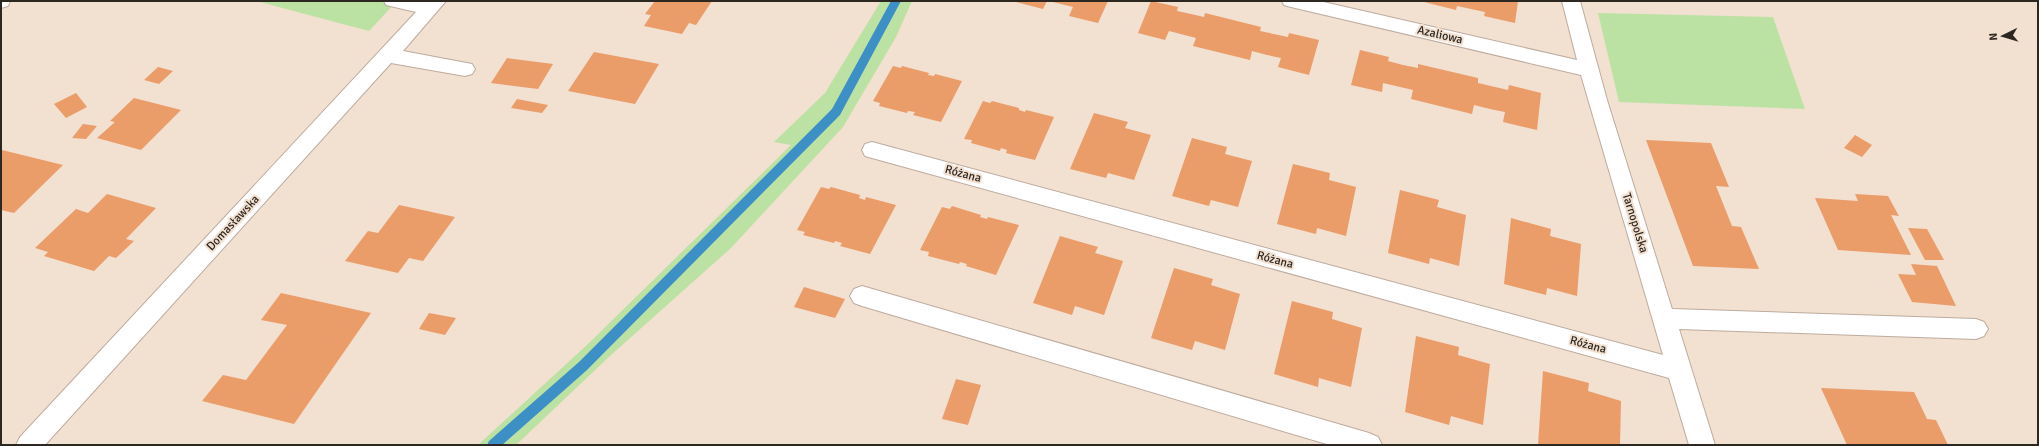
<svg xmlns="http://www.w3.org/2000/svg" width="2039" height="446" font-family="Signika,sans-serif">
<rect width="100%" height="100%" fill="#f2e0d1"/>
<g fill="#bce2a3">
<polygon points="256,1 397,1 369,31"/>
<polygon points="881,1 912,1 896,37 843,127 731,248 611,355 516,445 478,445 589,343 791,145 774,142 825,93"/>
<polygon points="1598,13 1773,17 1805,109 1619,102"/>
</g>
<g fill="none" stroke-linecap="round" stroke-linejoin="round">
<polygon fill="#3d90c6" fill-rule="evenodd" points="891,1 901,1 840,115 587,370 502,445 487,445 489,441 579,362 832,109"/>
</g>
<g fill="#ea9c69">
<polygon points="655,1 712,1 696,25 689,23 682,34 644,26 651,15 645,14"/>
<polygon points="1012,1 1047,1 1043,9"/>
<polygon points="1049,1 1108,1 1098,23 1069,16 1073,7"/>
<polygon points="1151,1 1178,7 1177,11 1191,14 1204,17 1205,13 1261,27 1260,31 1288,37 1289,33 1319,40 1309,75 1278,67 1281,58 1267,55 1252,51 1250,60 1193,46 1196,38 1169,31 1165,40 1138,33"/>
<polygon points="1420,1 1518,1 1515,23 1484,16 1485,12 1457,6 1456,10"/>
<polygon points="1360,50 1389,57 1388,61 1403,65 1418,68 1418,64 1478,78 1478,83 1508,90 1509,85 1541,93 1537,130 1503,122 1505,112 1490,109 1474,105 1472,114 1411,99 1413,90 1383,83 1382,92 1351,85"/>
<polygon points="594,52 659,64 635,104 568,91"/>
<polygon points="507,58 553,64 538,89 491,83"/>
<polygon points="893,66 901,68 902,66 929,73 928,75 934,76 935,74 962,81 941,122 913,115 915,112 908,111 907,113 879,106 880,103 873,101"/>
<polygon points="158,67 173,71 159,84 144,80"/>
<polygon points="76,93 87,107 66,118 54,104"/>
<polygon points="134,98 181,110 141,150 97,138 115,122 110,121"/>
<polygon points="517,99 548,105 542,113 511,108"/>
<polygon points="983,101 990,103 992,101 1019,108 1019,110 1025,112 1026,110 1054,117 1035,160 1006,153 1007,150 1001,148 1000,151 971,143 972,140 964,139"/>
<polygon points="1094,113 1128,122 1125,128 1151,135 1134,180 1108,173 1106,178 1070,169"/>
<polygon points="83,124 97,126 86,139 72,138"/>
<polygon points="1855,135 1872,145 1862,157 1844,148"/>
<polygon points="1192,138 1227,147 1225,154 1252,161 1238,207 1211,200 1209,206 1172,196"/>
<polygon points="1646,140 1711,143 1729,187 1716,186 1732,226 1741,227 1759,269 1693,266"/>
<polygon points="2,150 63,165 14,213 1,210"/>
<polygon points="1293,164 1330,173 1329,180 1356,187 1346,236 1317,228 1316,234 1277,224"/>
<polygon points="821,187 829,189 831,187 860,195 859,198 865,200 866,197 896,205 870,254 840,246 842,243 835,241 834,243 803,235 805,232 797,230"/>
<polygon points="1400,190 1439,200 1437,207 1466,215 1459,266 1430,258 1429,264 1388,253"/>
<polygon points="107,194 156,208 126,239 134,241 116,258 109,256 94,271 44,256 48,252 35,248 76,209 88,213"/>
<polygon points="1855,194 1888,196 1899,216 1891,215 1911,255 1838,250 1815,198 1858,201"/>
<polygon points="399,205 455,217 423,261 409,258 398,273 345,261 368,231 378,233"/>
<polygon points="952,206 981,215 980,217 987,219 988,217 1019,225 996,275 966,266 967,264 960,262 959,264 928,256 929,252 920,250 942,207 950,209"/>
<polygon points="1511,218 1551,229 1550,236 1581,244 1577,296 1547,288 1546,295 1504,284"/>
<polygon points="1908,228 1927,229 1944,260 1925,260"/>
<polygon points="1060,236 1098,247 1095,253 1123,261 1104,315 1075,306 1072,315 1033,303"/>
<polygon points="1911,264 1937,266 1956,306 1912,302 1898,274 1916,275"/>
<polygon points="1174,268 1213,279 1211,285 1240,294 1225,350 1195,341 1192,350 1151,338"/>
<polygon points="804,287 845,299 835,318 794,307"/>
<polygon points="281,293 371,313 294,424 202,401 223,375 246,380 287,325 261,320"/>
<polygon points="1292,301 1333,312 1332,319 1362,328 1351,387 1319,378 1318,387 1274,374"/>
<polygon points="429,313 456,318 445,335 419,329"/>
<polygon points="1416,336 1459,347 1458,355 1490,364 1483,425 1451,416 1449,425 1405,412"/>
<polygon points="1543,371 1589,383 1588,391 1621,401 1620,445 1538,445"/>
<polygon points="956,379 981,385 968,425 942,419"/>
<polygon points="1821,388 1914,392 1927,419 1936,420 1948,445 1847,445"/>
</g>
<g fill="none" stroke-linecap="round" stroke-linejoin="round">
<defs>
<g id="minor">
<polygon points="1,1 10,1 8,6 1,8"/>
<polygon points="384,1 446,1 403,51 472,64 475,69 472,74 465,76 391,63 45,445 16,445 20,437 416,12 386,5"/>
<polygon points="1282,1 1319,1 1577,60 1562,1 1580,1 1607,100 1672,309 1976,319 1984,322 1988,329 1984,336 1976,339 1679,329 1715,445 1689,445 1669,378 872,158 865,156 862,150 865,144 872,142 1663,355 1581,75 1291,7 1284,5"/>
<polygon points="862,286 1369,433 1378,437 1382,445 1330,445 862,306 854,303 850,296 854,289"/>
</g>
</defs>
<use href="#minor" stroke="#bdac9e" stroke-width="2"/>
<use href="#minor" fill="#fff" fill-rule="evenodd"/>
</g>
<g text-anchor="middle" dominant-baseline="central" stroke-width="4" stroke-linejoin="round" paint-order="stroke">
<g font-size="12" fill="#2d2721" stroke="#f2e0d1">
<text transform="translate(1440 35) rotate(13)">Azaliowa</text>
<text transform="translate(963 174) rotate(15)">Różana</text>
<text transform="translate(233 223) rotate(-47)">Domasławska</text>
<text transform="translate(1635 223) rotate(73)">Tarnopolska</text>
<text transform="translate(1275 260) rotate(15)">Różana</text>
<text transform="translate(1588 345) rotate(15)">Różana</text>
</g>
</g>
<rect width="2039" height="446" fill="none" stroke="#2d2721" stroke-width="4"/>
<g transform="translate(2003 36) rotate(265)" stroke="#f2e0d1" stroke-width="3" paint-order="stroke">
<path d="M0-3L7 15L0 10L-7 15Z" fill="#2d2721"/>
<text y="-6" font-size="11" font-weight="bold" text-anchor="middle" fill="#2d2721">N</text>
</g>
</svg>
